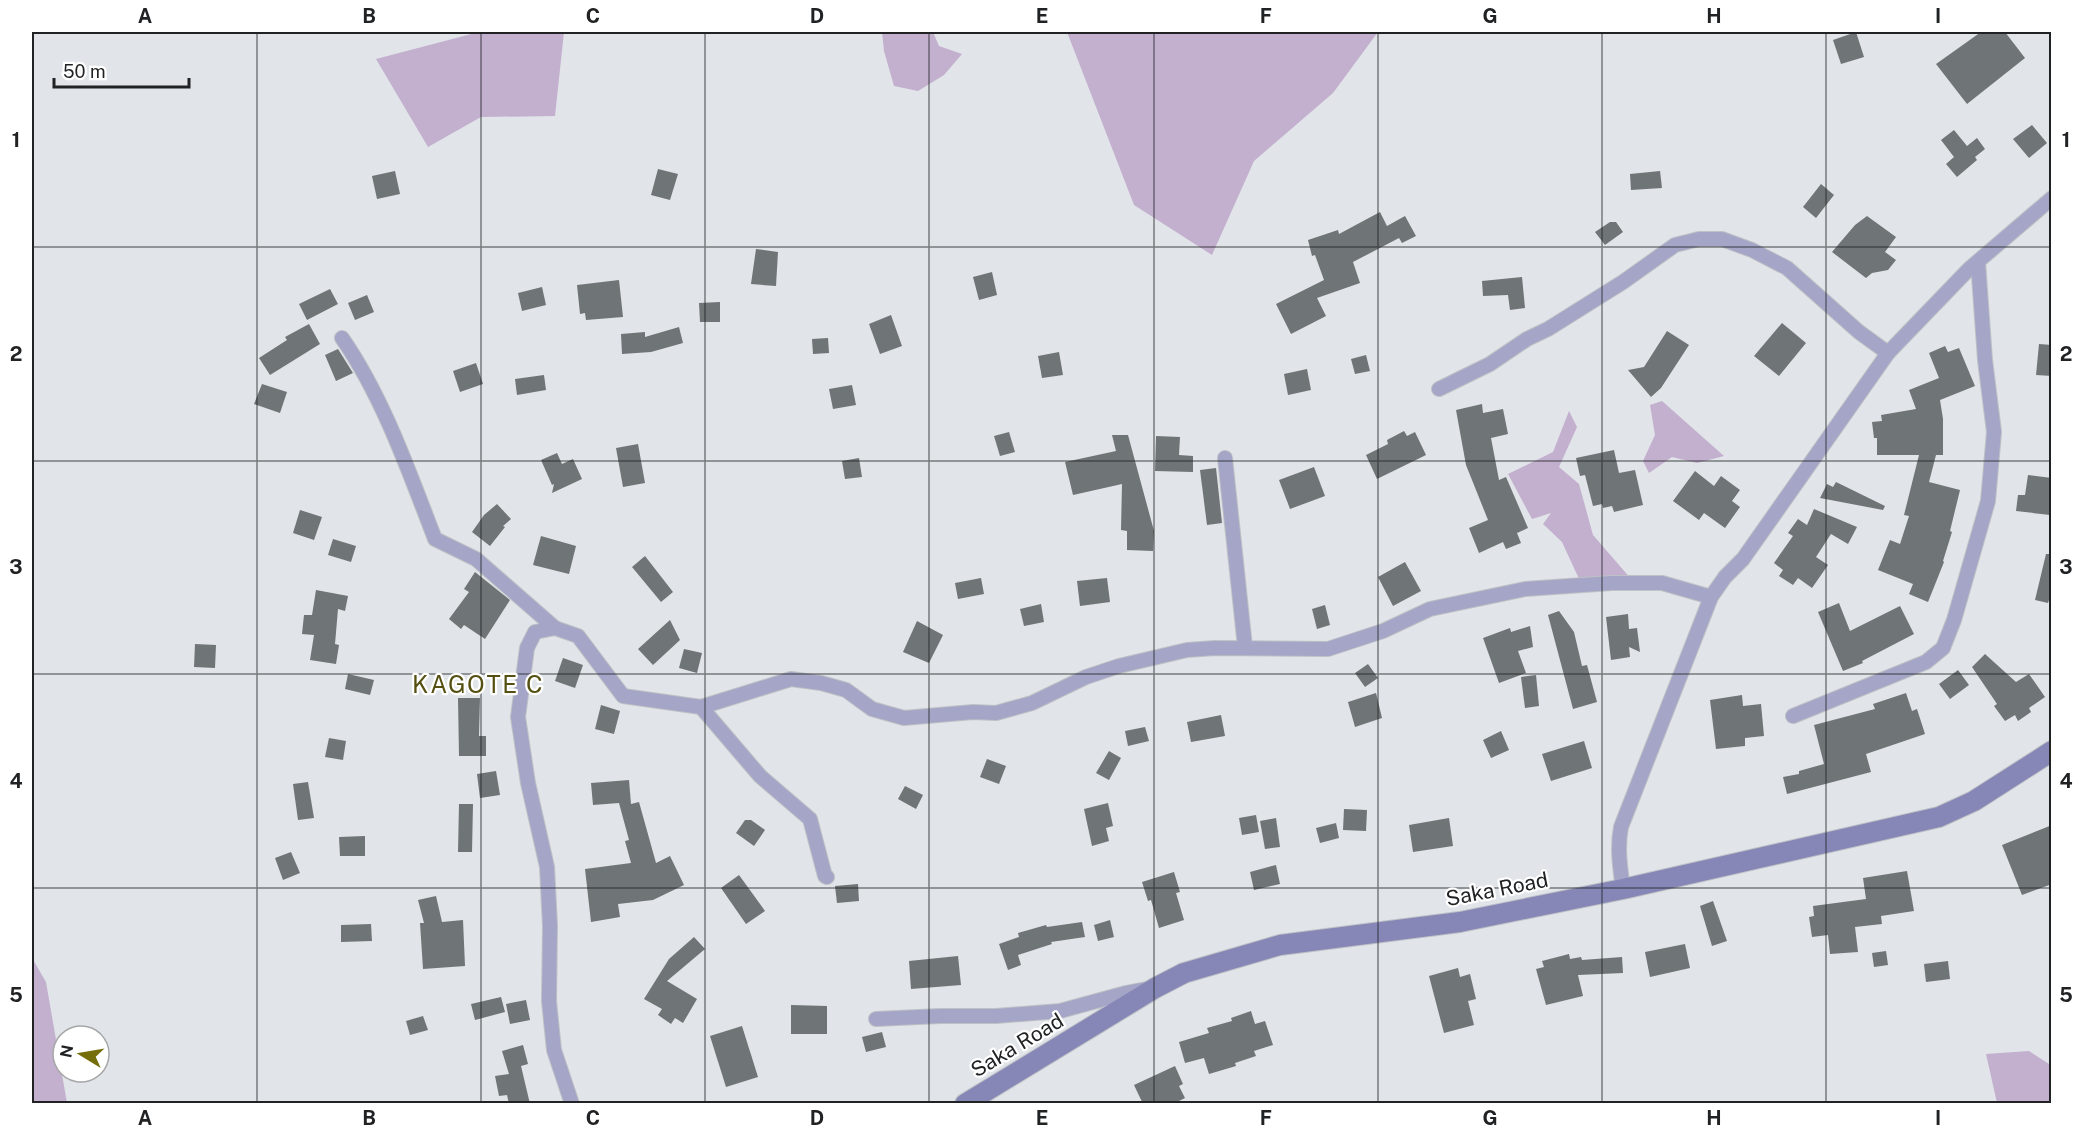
<svg xmlns="http://www.w3.org/2000/svg" width="2083" height="1135" font-family="'Public Sans',sans-serif">
<rect width="100%" height="100%" fill="#e1e4e8"/>
<g fill="#c3b0ce">
<polygon points="479,32 564,32 555,116 481,117 428,147 376,59"/>
<polygon points="882,32 933,32 939,46 962,54 944,75 918,91 894,86 884,51"/>
<polygon points="1067,32 1378,32 1333,93 1254,161 1212,255 1134,205"/>
<polygon points="1662,401 1724,456 1697,463 1672,457 1649,473 1643,461 1655,435 1650,405"/>
<polygon points="1569,411 1577,427 1559,467 1579,484 1593,535 1632,580 1580,581 1562,542 1543,524 1551,513 1532,519 1508,474 1553,452"/>
<polygon points="32,958 46,982 67,1103 32,1103"/>
<polygon points="2029,1051 2049,1064 2051,1064 2051,1103 1997,1103 1986,1054"/>
</g>
<g fill="#6f7476">
<polygon points="1856,32 1864,57 1841,64 1833,40"/>
<polygon points="1981,32 2005,32 2025,58 1967,104 1936,64"/>
<polygon points="2032,125 2047,143 2029,158 2013,139"/>
<polygon points="1954,130 1967,146 1977,138 1985,149 1975,157 1977,160 1957,177 1946,164 1954,157 1941,140"/>
<polygon points="658,169 678,174 670,200 651,195"/>
<polygon points="395,171 400,194 377,199 372,176"/>
<polygon points="1660,171 1662,188 1631,190 1630,174"/>
<polygon points="1821,184 1834,195 1816,218 1803,207"/>
<polygon points="1380,212 1387,226 1405,216 1416,236 1402,243 1399,238 1353,262 1360,283 1317,298 1326,316 1291,334 1276,304 1324,280 1315,255 1312,256 1308,240 1338,230 1339,234"/>
<polygon points="1867,216 1896,237 1885,252 1896,260 1888,270 1872,273 1866,278 1832,252 1855,225"/>
<polygon points="1610,222 1616,222 1623,232 1605,245 1595,232"/>
<polygon points="756,249 778,252 776,286 751,284"/>
<polygon points="992,272 997,295 979,300 973,277"/>
<polygon points="1522,277 1525,308 1510,310 1508,295 1483,296 1482,281"/>
<polygon points="619,280 623,317 586,320 585,313 580,314 577,285"/>
<polygon points="542,287 546,305 522,311 518,293"/>
<polygon points="330,289 338,304 307,320 299,304"/>
<polygon points="367,295 374,312 355,320 348,303"/>
<polygon points="720,302 720,322 700,322 699,303"/>
<polygon points="891,315 902,346 880,354 869,324"/>
<polygon points="1782,323 1806,343 1779,376 1754,356"/>
<polygon points="309,324 320,344 270,375 259,358 287,340 285,337"/>
<polygon points="679,327 683,343 651,352 622,354 621,334 645,332 645,337"/>
<polygon points="1667,331 1689,345 1661,388 1651,397 1628,370 1644,367"/>
<polygon points="828,338 829,353 813,354 812,339"/>
<polygon points="2039,344 2052,345 2052,376 2036,375"/>
<polygon points="1945,346 1948,352 1959,348 1975,386 1940,400 1943,419 1943,455 1936,455 1929,482 1960,490 1950,531 1952,532 1943,561 1944,562 1928,602 1909,594 1913,584 1878,570 1890,540 1900,544 1909,516 1904,515 1919,455 1877,455 1877,438 1874,438 1872,422 1882,421 1881,415 1916,409 1909,390 1939,378 1929,353"/>
<polygon points="338,349 353,373 336,381 325,355"/>
<polygon points="1059,352 1063,375 1042,378 1038,356"/>
<polygon points="1366,355 1370,371 1355,374 1351,359"/>
<polygon points="476,363 483,384 460,392 453,371"/>
<polygon points="1307,369 1311,390 1288,395 1284,374"/>
<polygon points="544,375 546,390 517,395 515,379"/>
<polygon points="262,384 287,392 280,413 254,404"/>
<polygon points="852,385 856,405 833,409 829,389"/>
<polygon points="1482,404 1483,413 1503,409 1508,434 1491,438 1499,480 1506,477 1528,528 1517,533 1521,543 1506,549 1503,542 1479,553 1469,528 1488,520 1466,465 1456,410"/>
<polygon points="1404,431 1407,436 1415,432 1426,455 1377,479 1366,455 1388,444 1387,440"/>
<polygon points="1009,432 1015,452 1000,456 994,436"/>
<polygon points="1112,435 1128,435 1154,531 1153,551 1127,550 1127,531 1121,530 1122,484 1073,495 1065,462 1116,451"/>
<polygon points="1156,436 1180,437 1179,455 1193,456 1193,472 1155,471"/>
<polygon points="638,444 645,483 623,487 616,448"/>
<polygon points="1614,450 1619,473 1635,470 1643,505 1614,512 1612,506 1603,508 1602,504 1593,506 1585,475 1580,476 1576,458"/>
<polygon points="557,453 562,464 573,459 582,479 552,493 554,484 552,485 541,460"/>
<polygon points="859,458 862,477 845,479 842,461"/>
<polygon points="1314,467 1325,496 1290,509 1279,480"/>
<polygon points="1216,468 1222,523 1207,525 1200,470"/>
<polygon points="1695,471 1714,486 1721,476 1740,490 1732,501 1740,507 1725,528 1704,513 1699,520 1673,501"/>
<polygon points="2028,475 2052,478 2050,515 2016,511 2018,495 2025,495"/>
<polygon points="1836,482 1885,506 1883,510 1820,498 1827,484 1833,487"/>
<polygon points="497,504 511,519 503,526 505,527 490,546 472,532 484,515"/>
<polygon points="1814,509 1857,527 1848,544 1831,534 1816,557 1828,565 1812,588 1798,578 1793,585 1779,576 1783,570 1774,563 1793,536 1788,533 1798,519 1807,525"/>
<polygon points="300,510 322,517 314,540 293,533"/>
<polygon points="541,536 576,546 569,574 533,565"/>
<polygon points="333,539 356,546 351,562 328,555"/>
<polygon points="2046,554 2052,554 2052,591 2048,603 2035,600"/>
<polygon points="645,556 673,592 661,602 632,567"/>
<polygon points="1405,562 1421,591 1393,606 1378,577"/>
<polygon points="475,572 510,600 485,639 464,625 461,629 449,619 469,592 464,589"/>
<polygon points="981,578 984,594 958,599 955,583"/>
<polygon points="1107,578 1110,602 1080,606 1077,581"/>
<polygon points="316,590 348,596 345,611 338,609 335,644 339,645 336,664 310,660 314,635 302,634 304,615 312,615"/>
<polygon points="1839,603 1850,631 1900,606 1914,634 1862,661 1863,663 1843,671 1818,612"/>
<polygon points="1041,604 1044,622 1024,626 1020,609"/>
<polygon points="1325,605 1330,625 1317,629 1312,609"/>
<polygon points="1559,611 1574,632 1582,666 1587,665 1597,702 1573,709 1548,615"/>
<polygon points="1628,614 1629,629 1637,628 1640,652 1629,647 1630,657 1611,660 1606,617"/>
<polygon points="670,620 680,640 653,665 638,649"/>
<polygon points="917,621 943,635 929,663 903,652"/>
<polygon points="1530,626 1533,647 1518,651 1526,673 1499,683 1483,638 1510,628 1511,632"/>
<polygon points="195,644 216,645 215,668 194,667"/>
<polygon points="684,649 702,653 697,673 679,668"/>
<polygon points="1985,654 2016,682 2029,674 2045,697 2029,708 2031,712 2018,721 2015,715 2005,721 1994,706 1997,704 1972,667"/>
<polygon points="563,658 583,665 575,688 555,681"/>
<polygon points="1368,664 1378,678 1365,687 1355,673"/>
<polygon points="1958,670 1969,685 1950,699 1939,684"/>
<polygon points="348,674 374,680 370,695 345,689"/>
<polygon points="1536,675 1539,706 1525,708 1521,677"/>
<polygon points="1376,693 1382,718 1355,727 1348,702"/>
<polygon points="1906,693 1912,711 1917,709 1925,734 1866,754 1871,772 1787,794 1783,777 1799,774 1799,771 1824,764 1814,725 1875,709 1873,704"/>
<polygon points="1742,695 1743,706 1761,704 1764,736 1745,738 1745,746 1716,749 1710,700"/>
<polygon points="458,698 480,698 479,736 486,736 486,756 459,756"/>
<polygon points="601,705 620,711 614,734 595,729"/>
<polygon points="1221,715 1225,736 1191,742 1187,722"/>
<polygon points="1145,727 1149,741 1128,746 1125,731"/>
<polygon points="1501,731 1509,750 1491,758 1483,740"/>
<polygon points="329,738 346,741 343,760 325,757"/>
<polygon points="1584,741 1592,768 1551,781 1542,754"/>
<polygon points="1109,751 1121,758 1109,780 1096,773"/>
<polygon points="987,759 1006,766 999,784 980,777"/>
<polygon points="496,771 500,795 480,798 477,774"/>
<polygon points="629,780 631,804 639,802 656,863 670,856 684,885 653,900 618,904 620,917 591,922 585,869 631,863 625,841 629,840 619,803 593,805 591,783"/>
<polygon points="308,782 314,818 298,820 293,784"/>
<polygon points="905,786 923,795 916,809 898,799"/>
<polygon points="1108,803 1113,826 1106,828 1109,841 1092,846 1084,809"/>
<polygon points="459,804 473,804 472,852 458,852"/>
<polygon points="1344,809 1367,810 1366,831 1343,830"/>
<polygon points="1256,815 1259,832 1242,835 1239,818"/>
<polygon points="1276,818 1280,847 1265,849 1260,821"/>
<polygon points="1449,818 1453,846 1413,852 1409,825"/>
<polygon points="745,820 751,820 765,830 754,846 736,833"/>
<polygon points="1336,823 1339,838 1320,843 1316,828"/>
<polygon points="2052,825 2052,884 2022,895 2002,845"/>
<polygon points="365,836 365,856 340,856 339,837"/>
<polygon points="291,852 300,873 283,880 275,858"/>
<polygon points="1276,865 1280,884 1254,890 1250,872"/>
<polygon points="1907,871 1914,911 1881,916 1882,924 1855,927 1858,952 1830,954 1828,935 1812,937 1809,917 1814,916 1813,906 1866,899 1863,878"/>
<polygon points="1174,872 1180,892 1176,893 1184,920 1159,928 1151,900 1148,901 1142,882"/>
<polygon points="739,875 765,911 746,924 721,888"/>
<polygon points="858,884 859,901 837,903 835,886"/>
<polygon points="436,896 442,922 463,920 465,966 423,969 420,923 424,923 418,900"/>
<polygon points="1713,901 1727,941 1712,946 1700,906"/>
<polygon points="1110,920 1114,937 1098,941 1094,925"/>
<polygon points="1082,922 1085,937 1051,942 1052,944 1018,955 1021,965 1008,970 999,944 1019,937 1018,933 1046,925 1047,927"/>
<polygon points="371,924 372,941 341,942 341,925"/>
<polygon points="694,937 705,949 667,981 697,999 683,1023 675,1018 671,1024 658,1015 662,1009 644,999 669,959"/>
<polygon points="1685,944 1690,968 1650,977 1645,952"/>
<polygon points="1886,951 1888,965 1874,967 1872,953"/>
<polygon points="1569,954 1570,959 1581,957 1582,960 1622,957 1623,973 1578,975 1583,996 1546,1005 1536,969 1544,967 1542,961"/>
<polygon points="958,956 961,985 911,989 909,961"/>
<polygon points="1948,961 1950,979 1926,982 1924,964"/>
<polygon points="1458,968 1460,977 1470,974 1476,999 1468,1001 1474,1025 1444,1033 1429,976"/>
<polygon points="501,997 505,1012 475,1020 471,1004"/>
<polygon points="526,1000 530,1020 510,1024 506,1004"/>
<polygon points="791,1005 827,1006 827,1034 791,1034"/>
<polygon points="1251,1011 1255,1024 1265,1021 1273,1045 1254,1051 1256,1056 1235,1063 1236,1066 1209,1074 1204,1058 1185,1063 1179,1042 1209,1033 1207,1028 1232,1021 1231,1018"/>
<polygon points="423,1016 428,1030 410,1035 406,1021"/>
<polygon points="742,1026 758,1077 726,1087 710,1036"/>
<polygon points="882,1032 886,1047 866,1052 862,1037"/>
<polygon points="523,1045 528,1064 521,1066 530,1104 509,1104 507,1095 499,1096 495,1076 509,1074 502,1051"/>
<polygon points="1175,1066 1183,1084 1179,1086 1185,1098 1173,1104 1143,1104 1134,1085"/>
</g>
<g fill="none" stroke-linecap="round" stroke-linejoin="round">
<defs>
<g id="minor">
<path d="M342,338C383,397 409,472 435,539L476,559L555,628"/>
<polyline points="1439,389 1490,364 1527,339 1548,329 1623,282 1675,245 1699,239 1722,239 1752,250 1787,268 1859,332 1888,353"/>
<polyline points="1225,458 1245,647"/>
<polyline points="701,707 791,679 821,683 846,690 872,709 904,718 973,712 996,713 1032,703 1086,677 1119,666 1187,650 1215,648 1328,649 1383,631 1430,609 1525,589 1612,583 1662,583 1711,597"/>
<polyline points="1793,716 1926,662 1943,648 1954,620 1988,501 1994,432 1985,360 1978,262"/>
<path d="M1623,889C1620,867 1617,848 1621,827L1711,597L1725,577L1743,559L1888,353L1969,269L2052,198"/>
<polyline points="876,1019 940,1016 996,1016 1060,1011 1126,993 1147,989"/>
<polyline points="572,1104 554,1050 549,1001 550,926 547,867 528,783 518,717 527,648 535,632 555,628 578,636 623,696 701,707 760,776 810,819 825,876 827,877"/>
</g>
<polyline id="secondary" points="965,1104 1155,988 1184,973 1280,945 1460,922 1623,889 1939,817 1974,801 2052,751"/>
</defs>
<use href="#minor" stroke="#bec1c5" stroke-width="16"/>
<use href="#secondary" stroke="#bec1c5" stroke-width="22"/>
<use href="#minor" stroke="#a4a5c7" stroke-width="14"/>
<use href="#secondary" stroke="#8686b7" stroke-width="20"/>
</g>
<path fill="none" stroke="#212224" stroke-width="1.5" stroke-opacity="0.55" d="M257,32V1104M481,32V1104M705,32V1104M929,32V1104M1154,32V1104M1378,32V1104M1602,32V1104M1826,32V1104M32,247H2052M32,461H2052M32,674H2052M32,888H2052"/>
<g text-anchor="middle" dominant-baseline="central" stroke-width="4.5" stroke-linejoin="round" paint-order="stroke">
<g font-size="21" fill="#212224" stroke="#fff">
<text transform="translate(1497 889) rotate(-11)">Saka Road</text>
<text transform="translate(1017 1045) rotate(-31)">Saka Road</text>
</g>
<g font-size="24" letter-spacing="1.5" fill="#555012" stroke="#fff">
<text x="478" y="684">KAGOTE C</text>
</g>
</g>
<rect width="2083" height="1135" fill="none" stroke="#ffffff" stroke-width="66"/>
<g transform="translate(81 1054) rotate(281)"><circle r="28" fill="#ffffff" stroke="#a6a7a7" stroke-width="1.5"/>
<path d="M0-4.5L10 22L0 15L-10 22Z" fill="#756d0a"/>
<text y="-9" font-size="16" font-weight="bold" text-anchor="middle" fill="#212224">N</text>
</g>
<path d="M54 78v9h135v-9" fill="none" stroke="#212224" stroke-width="3"/>
<text x="63" y="78" font-size="18" fill="#212224" stroke="#ffffff" stroke-width="4.5" paint-order="stroke">50 m</text>
<rect x="33" y="33" width="2017" height="1069" fill="none" stroke="#212224" stroke-width="2"/>
<g font-size="20" text-anchor="middle" font-weight="bold" fill="#212224">
<text x="145" y="23">A</text>
<text x="369" y="23">B</text>
<text x="593" y="23">C</text>
<text x="817" y="23">D</text>
<text x="1042" y="23">E</text>
<text x="1266" y="23">F</text>
<text x="1490" y="23">G</text>
<text x="1714" y="23">H</text>
<text x="1938" y="23">I</text>
<text x="16" y="147">1</text>
<text x="2066" y="147">1</text>
<text x="16" y="361">2</text>
<text x="2066" y="361">2</text>
<text x="16" y="574">3</text>
<text x="2066" y="574">3</text>
<text x="16" y="788">4</text>
<text x="2066" y="788">4</text>
<text x="16" y="1002">5</text>
<text x="2066" y="1002">5</text>
<text x="145" y="1125">A</text>
<text x="369" y="1125">B</text>
<text x="593" y="1125">C</text>
<text x="817" y="1125">D</text>
<text x="1042" y="1125">E</text>
<text x="1266" y="1125">F</text>
<text x="1490" y="1125">G</text>
<text x="1714" y="1125">H</text>
<text x="1938" y="1125">I</text>
</g>
</svg>
